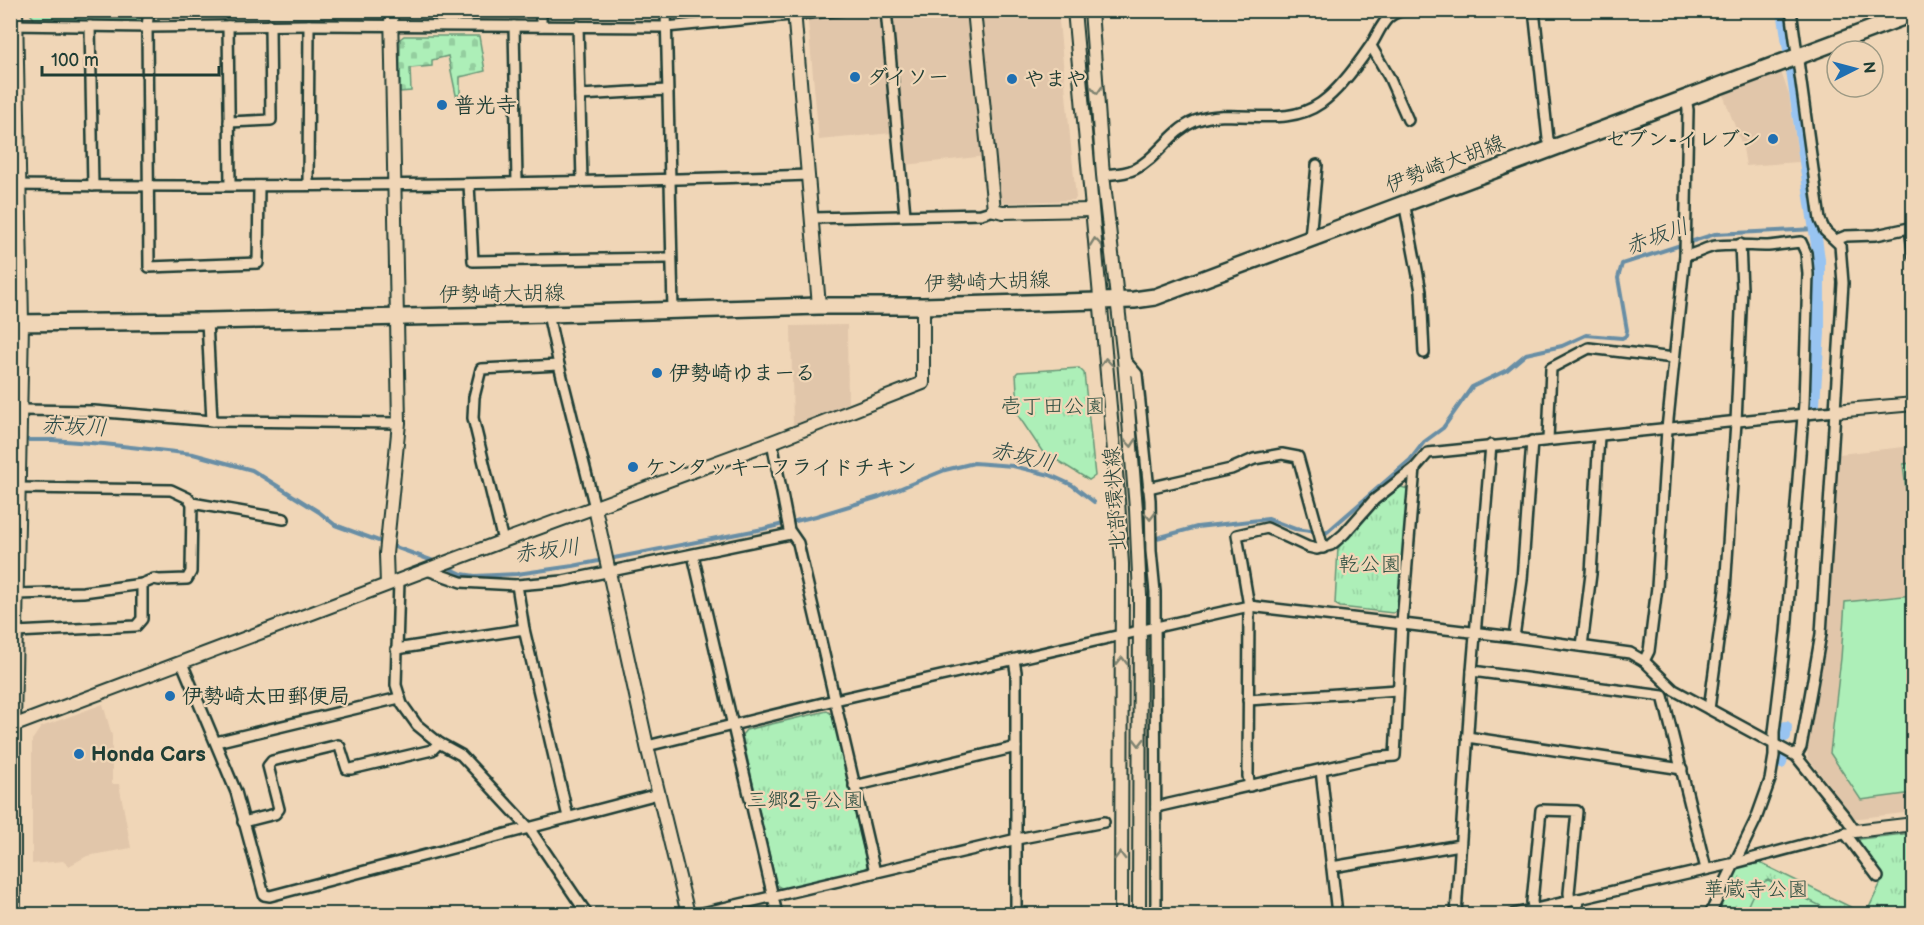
<svg xmlns="http://www.w3.org/2000/svg" width="1924" height="925" font-family="'Balsamiq Sans','Klee One',sans-serif">
<defs>
<pattern id="grass-tufts" width="24" height="20" patternUnits="userSpaceOnUse" patternTransform="scale(1.5)"><rect width="24" height="20" fill="#adefb8"/><path d="M3 7l-1-3M5 7V3M7 7l1-3M15 17l-1-3M17 17v-4M19 17l1-3" fill="none" stroke="#94ce9f"/></pattern>
<pattern id="cemetery-stones" width="16" height="16" patternUnits="userSpaceOnUse" patternTransform="scale(1.5)"><rect width="16" height="16" fill="#adefb8"/><path d="M2 7V4a2 2 0 0 1 4 0v3zM10 15v-3a2 2 0 0 1 4 0v3z" fill="#94ce9f"/></pattern>
</defs>
<rect width="100%" height="100%" fill="#f0d6b7"/>
<filter id="ink" filterUnits="userSpaceOnUse"><feTurbulence type="fractalNoise" baseFrequency=".0167" numOctaves="2"/><feDisplacementMap in="SourceGraphic" scale="12" xChannelSelector="R" yChannelSelector="G"/><feConvolveMatrix kernelMatrix="1 2 1 2 8 2 1 2 1" color-interpolation-filters="sRGB"/></filter>
<g filter="url(#ink)">
<g fill="#e1c6aa">
<polygon points="807,11 1058,11 1076,198 1074,200 1004,203 999,197 995,155 896,166 892,133 819,140"/>
<polygon points="1780,69 1789,95 1799,162 1746,166 1743,148 1724,97 1726,90"/>
<polygon points="847,325 848,404 793,426 791,326"/>
<polygon points="1913,446 1913,812 1860,818 1855,818 1808,758 1807,751 1827,638 1831,550 1839,454"/>
<polygon points="103,704 112,736 112,784 119,784 131,848 87,856 69,866 63,861 32,864 32,740 41,727"/>
</g>
<g fill="url(#grass-tufts)" stroke="#669676" stroke-width="1.5">
<polygon points="28,11 28,10 144,11 144,15 138,20 35,20"/>
<polygon points="1079,368 1084,373 1095,476 1089,480 1047,454 1044,454 1013,408 1018,407 1016,374 1018,372"/>
<polygon points="1401,487 1408,489 1399,609 1393,613 1340,607 1335,604 1338,548 1373,509"/>
<polygon points="827,711 833,715 867,864 866,869 783,889 776,885 742,735 746,730"/>
<polygon points="1913,833 1913,914 1866,914 1884,876 1858,843 1860,839"/>
<polygon points="1758,862 1865,914 1714,914 1734,868"/>
</g>
<polygon fill="url(#cemetery-stones)" stroke="#669676" stroke-width="1.5" points="404,36 479,36 485,71 460,77 460,95 456,95 448,56 432,60 432,66 410,68 411,91 400,92 400,39"/>
<g fill="#adefb8" stroke="#669676" stroke-width="1.5">
<polygon points="1913,463 1914,463 1913,551 1903,464"/>
<polygon points="1913,595 1913,793 1861,800 1830,753 1841,658 1845,602"/>
<path d="M1768,880L1837,914H1744C1750,902 1754,885 1768,880Z"/>
</g>
<g fill="none" stroke-linecap="round" stroke-linejoin="round">
<g stroke="#688ea5" stroke-width="4">
<polyline points="10,440 52,440 104,444 193,454 252,470 319,512 335,525 436,562"/>
<polyline points="1157,538 1197,527 1268,519 1295,529 1326,533 1410,460 1424,442 1443,428 1472,387 1507,370 1526,354 1562,346 1586,335 1622,338 1626,336 1627,330 1618,278 1622,264 1715,234 1816,229"/>
<polyline points="445,566 462,574 475,576 517,574 573,566 763,529 816,516 879,497 945,470 974,463 1013,466 1050,475 1072,485 1094,502"/>
</g>
<g stroke="#98c4f1" stroke-width="12">
<polyline points="1783,10 1789,50"/>
<polyline points="1791,64 1819,259 1819,333 1814,404"/>
<polyline points="1785,736 1786,727"/>
<polyline points="1781,763 1782,757"/>
</g>
<defs>
<g id="minor">
<polyline points="149,10 147,27 149,267 258,263 259,186"/>
<polyline points="541,10 541,26"/>
<polyline points="666,10 673,310"/>
<polyline points="886,10 905,215"/>
<polyline points="1534,10 1548,139 1551,147"/>
<polyline points="1791,10 1820,220 1825,231 1840,245 1843,283 1821,634 1801,747 1796,756"/>
<polyline points="10,25 147,27 309,25 666,27 842,10"/>
<polyline points="90,26 93,186"/>
<polyline points="228,26 230,185"/>
<polyline points="514,26 517,182"/>
<polyline points="578,26 582,181"/>
<polyline points="1371,46 1389,77 1408,120"/>
<polyline points="580,95 667,90"/>
<polyline points="229,122 271,120 270,25"/>
<path d="M1103,175C1114,174 1125,174 1135,169C1158,158 1170,131 1195,121C1235,106 1283,130 1321,103C1339,90 1356,67 1369,48C1376,39 1380,25 1389,17C1394,13 1398,11 1405,10"/>
<polyline points="308,184 309,25"/>
<polyline points="469,184 473,261 670,258"/>
<path d="M10,185C276,188 542,184 808,175"/>
<polyline points="1404,202 1421,291 1424,353"/>
<polyline points="813,218 981,214 994,210"/>
<polyline points="1910,228 1914,257"/>
<polyline points="1310,238 1317,165"/>
<polyline points="1836,240 1846,236 1876,235 1914,227"/>
<path d="M1685,255C1697,255 1705,247 1716,246C1734,244 1751,246 1768,246C1779,245 1790,243 1801,242L1806,253L1808,274L1804,403L1786,632L1774,732V756L1770,780L1756,819L1710,914"/>
<polyline points="548,314 559,365 595,508"/>
<polyline points="207,321 212,421"/>
<polyline points="1124,359 1137,374 1150,500 1151,551 1155,592 1156,914"/>
<polyline points="20,410 94,411 212,421 399,423"/>
<polyline points="1548,440 1551,368 1589,348 1674,358"/>
<polyline points="772,442 789,530 798,543 875,872"/>
<polyline points="19,488 171,490 188,498 192,503 284,519"/>
<polyline points="1148,488 1231,469 1254,459 1282,454 1298,457 1323,548"/>
<polyline points="503,541 473,418 474,397 481,369 559,365"/>
<polyline points="693,555 777,914"/>
<polyline points="427,570 461,582 517,585 563,581 790,534"/>
<polyline points="399,580 396,685 402,704 417,725 439,743 461,755 529,828 587,914"/>
<polyline points="517,585 524,629 568,817"/>
<polyline points="17,594 83,592 142,584 154,579 159,580 187,579 191,572 192,503"/>
<polyline points="16,632 136,626 142,619 142,584"/>
<polyline points="1514,637 1522,580 1532,441"/>
<polyline points="1582,646 1591,574 1599,436"/>
<polyline points="396,649 524,629"/>
<polyline points="1014,660 1016,672 1016,914"/>
<polyline points="1644,661 1649,651 1657,587 1667,429 1685,255 1688,110 1686,97"/>
<polyline points="182,663 236,792 264,895 270,896 658,794"/>
<polyline points="1472,671 1663,696 1706,869"/>
<polyline points="1248,700 1398,690"/>
<polyline points="1709,709 1725,590 1736,422 1742,289 1740,244"/>
<polyline points="1467,737 1682,769"/>
<polyline points="216,742 399,698"/>
<polyline points="647,746 835,700 1249,606 1514,637 1630,653 1644,661 1674,690 1796,756 1846,818 1855,831 1735,863 1514,914"/>
<polyline points="1321,770 1337,914"/>
<polyline points="854,786 1016,747"/>
<polyline points="1250,786 1248,776 1249,606 1237,535 1267,528 1308,547 1317,549 1331,545 1344,534 1374,500 1415,468 1428,453 1835,411"/>
<polyline points="1156,807 1371,758 1395,756 1402,623 1415,468"/>
<polyline points="243,822 275,814 279,809 268,766 272,761 338,745 340,747 347,769 351,769 432,750 439,743"/>
<polyline points="1845,833 1878,877"/>
<polyline points="1332,867 1460,845"/>
<polyline points="1577,899 1579,914"/>
<polyline points="1534,910 1532,902 1541,810 1577,811 1569,893 1570,901"/>
<polyline points="698,914 1017,839 1104,822"/>
<polyline points="1456,914 1472,671 1491,445"/>
</g>
<g id="tertiary">
<polyline points="794,10 819,306"/>
<polyline points="974,10 994,210 1003,212 1091,210"/>
<polyline points="1074,10 1117,484 1122,564 1121,914"/>
<polyline points="1091,10 1103,175 1124,359 1136,509 1140,596 1139,914"/>
<polyline points="1835,411 1914,404"/>
<polyline points="595,508 647,746 688,914"/>
<polyline points="387,584 386,554 399,423 391,10"/>
<polyline points="10,727 503,541 772,442 923,383 923,306"/>
<polyline points="1855,831 1914,824"/>
<polyline points="14,914 14,725 22,323 16,10"/>
</g>
<polyline id="primary" points="10,323 207,321 548,314 819,306 923,306 1134,300 1155,297 1914,13"/>
</defs>
<use href="#minor" stroke="#1f3d34" stroke-width="14"/>
<use href="#tertiary" stroke="#1f3d34" stroke-width="16"/>
<use href="#primary" stroke="#1f3d34" stroke-width="20"/>
<use href="#minor" stroke="#f0d6b7" stroke-width="9"/>
<use href="#tertiary" stroke="#f0d6b7" stroke-width="12"/>
<use href="#primary" stroke="#f0d6b7" stroke-width="15"/>
</g>
<defs><path id="oneway-chevron" d="M-2-3.5L2.5 0L-2 3.5" fill="none" stroke-width="1.6" stroke-linecap="round" stroke-linejoin="round" transform="scale(1.5)"/></defs>
<g stroke="#7d826f">
<use href="#oneway-chevron" transform="translate(1097 90) rotate(86)"/>
<use href="#oneway-chevron" transform="translate(1095 242) rotate(-96)"/>
<use href="#oneway-chevron" transform="translate(1106 362) rotate(-95)"/>
<use href="#oneway-chevron" transform="translate(1131 443) rotate(85)"/>
<use href="#oneway-chevron" transform="translate(1150 516) rotate(89)"/>
<use href="#oneway-chevron" transform="translate(1122 661) rotate(-89)"/>
<use href="#oneway-chevron" transform="translate(1139 742) rotate(90)"/>
<use href="#oneway-chevron" transform="translate(1120 856) rotate(-90)"/>
</g>
</g>
<g fill="#1f6fb2" stroke="#f0d6b7" stroke-width="2">
<circle cx="855" cy="77" r="6"/>
<circle cx="1012" cy="79" r="6"/>
<circle cx="442" cy="105" r="6"/>
<circle cx="1773" cy="139" r="6"/>
<circle cx="657" cy="373" r="6"/>
<circle cx="633" cy="467" r="6"/>
<circle cx="170" cy="696" r="6"/>
<circle cx="79" cy="754" r="6"/>
</g>
<g text-anchor="middle" dominant-baseline="central" stroke-width="4.5" stroke-linejoin="round" paint-order="stroke">
<g font-size="21" font-weight="bold" fill="#1f3d34" stroke="#f0d6b7" text-anchor="start">
<text x="867" y="77">ダイソー</text>
<text x="1024" y="79">やまや</text>
<text x="454" y="105">普光寺</text>
<text x="1761" y="139" text-anchor="end">セブン-イレブン</text>
<text x="669" y="373">伊勢崎ゆまーる</text>
<text x="645" y="467">ケンタッキーフライドチキン</text>
<text x="182" y="696">伊勢崎太田郵便局</text>
<text x="91" y="754">Honda Cars</text>
</g>
<g font-size="21" fill="#1f3d34" stroke="#f0d6b7">
<text transform="translate(1445 164) rotate(-21)">伊勢崎大胡線</text>
<text transform="translate(987 282) rotate(-2)">伊勢崎大胡線</text>
<text transform="translate(502 294) rotate(-1)">伊勢崎大胡線</text>
<text transform="translate(1115 499) rotate(-94)">北部環状線</text>
</g>
<g font-size="21" fill="#2d4f41" stroke="#f0d6b7">
<text x="1053" y="406">壱丁田公園</text>
<text x="1370" y="564">乾公園</text>
<text x="805" y="800">三郷2号公園</text>
<text x="1756" y="889">華蔵寺公園</text>
</g>
<g font-size="22" font-style="italic" fill="#2b4a47" stroke="#f0d6b7">
<text transform="translate(1657 237) rotate(-20)">赤坂川</text>
<text transform="translate(74 427) rotate(3)">赤坂川</text>
<text transform="translate(1023 457) rotate(13)">赤坂川</text>
<text transform="translate(547 551) rotate(-7)">赤坂川</text>
</g>
</g>
<rect width="1924" height="925" fill="none" stroke="#f0d6b7" stroke-width="36"/>
<rect x="18" y="18" width="1888" height="889" fill="none" stroke="#1f3d34" stroke-width="2" filter="url(#ink)"/>
<g transform="translate(1855 69) rotate(84)"><circle r="28" fill="#f0d6b7" stroke="#9c9983" stroke-width="1.5"/>
<path d="M0-4.5L10 22L0 15L-10 22Z" fill="#1f6fb2"/>
<text y="-9" font-size="16" font-weight="bold" text-anchor="middle" fill="#1f3d34">N</text>
</g>
<path d="M42 66v9h177v-9" fill="none" stroke="#1f3d34" stroke-width="3"/>
<text x="51" y="66" font-size="18" fill="#1f3d34" stroke="#f0d6b7" stroke-width="4.5" paint-order="stroke">100 m</text>
</svg>
